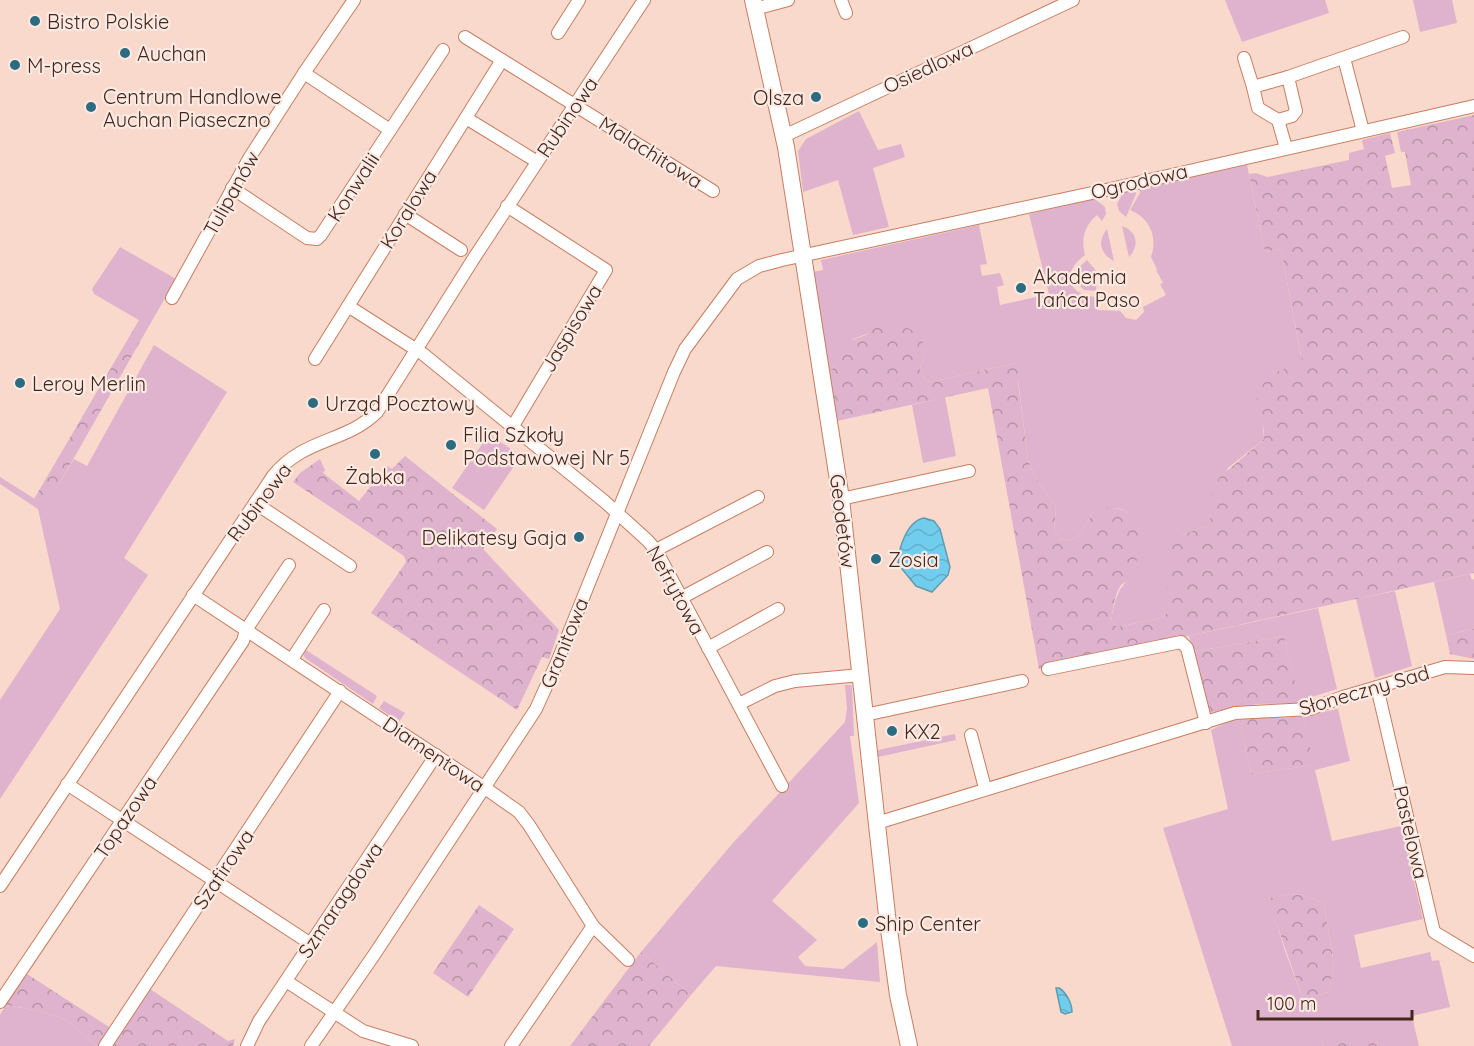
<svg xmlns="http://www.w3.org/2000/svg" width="1474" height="1046" font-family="Quicksand,sans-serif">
<defs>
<pattern id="forest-crowns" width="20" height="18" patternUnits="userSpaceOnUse" patternTransform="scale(1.5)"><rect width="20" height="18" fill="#dfb3cd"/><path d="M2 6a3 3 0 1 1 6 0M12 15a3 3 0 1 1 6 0" fill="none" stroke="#b792a6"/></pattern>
<pattern id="water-waves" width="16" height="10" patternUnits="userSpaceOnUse" patternTransform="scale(1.5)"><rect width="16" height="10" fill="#70cded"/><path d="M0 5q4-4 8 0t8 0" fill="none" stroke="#62b0cb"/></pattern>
</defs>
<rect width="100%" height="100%" fill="#f9d9cc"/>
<g fill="#dfb3cd" fill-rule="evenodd">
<polygon points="1225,0 1325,0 1329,13 1242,42"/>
<polygon points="1413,0 1452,0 1457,23 1420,32"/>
<polygon points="859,111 878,150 901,144 905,157 873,168 889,227 853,235 838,180 803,192 798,151 806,139"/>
<path d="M1247,165L1265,252L1281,249L1302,362L1293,363L1294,366L1270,374L1261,408L1264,439L1228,468L1212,512L1210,525L1181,535L1169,611L1161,618L1117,627L1111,621C1115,601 1116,590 1132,576L1136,521C1122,504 1115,508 1095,510L1078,536L1069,541L1060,539L1054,530L1056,507L1034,475L1028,460L1016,363L930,382L925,380L920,369L926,349L869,333L853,339L844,351L839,363L829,371L813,272L823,270L821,260L979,225L987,264L980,265L982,276L1000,273L1004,285L997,287L1000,305L1049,294L1029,214L1095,199L1105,207L1106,214L1102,221L1097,215C1084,226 1081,239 1085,255C1061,272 1067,295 1096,297L1097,310L1120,311L1126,318L1136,320L1144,312L1143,307L1166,295L1160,284L1163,283L1156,270L1157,269L1151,257C1158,237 1150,218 1130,210L1140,193L1139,189Z"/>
<polygon points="1135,190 1136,194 1126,217 1119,211 1117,204 1123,193"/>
<path d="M1122,226C1137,231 1140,246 1129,257Z"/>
<path d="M1107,229L1114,261C1100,254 1097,241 1107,229Z"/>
<polygon points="120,247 176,279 149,326 94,294 92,289"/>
<polygon points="1087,260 1097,272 1096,291 1084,290 1077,283 1077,269"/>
<polygon points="154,345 227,392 124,558 148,575 0,799 0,700 60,609 38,509 0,484 0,477 46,506 74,459 87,466"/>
<polygon points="945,397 956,456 923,463 912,405"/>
<polygon points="489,434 521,456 484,510 452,488"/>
<polygon points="1470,574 1472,580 1474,579 1474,629 1446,635 1434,582"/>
<polygon points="1395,591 1412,666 1375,678 1356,599"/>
<polygon points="1318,608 1337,689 1299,701 1284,636 1193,652 1189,636"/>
<polygon points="306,650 377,696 373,704 305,658 303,653"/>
<polygon points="845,685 851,685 852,688 854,736 850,736 859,803 772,901 817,940 798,957 805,966 843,969 877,942 880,982 716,966 691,995 641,952 732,844 845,722 847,709"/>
<polygon points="384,701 405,713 399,722 379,708"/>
<path d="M1338,709L1350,761L1315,770L1332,841L1401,826L1423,919L1354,935L1361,968L1430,952L1432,961L1439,960L1450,1007L1412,1016L1419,1046H1378L1376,1040L1321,1039L1324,1046H1232L1163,828L1228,809L1211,730L1229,721L1244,719L1241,729L1251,774L1313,765L1303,716ZM1291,894L1302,895L1324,903L1334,965L1329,992L1303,999L1285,951L1277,925L1263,900Z"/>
<polygon points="955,734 956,740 878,757 878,750"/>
<polygon points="6,1005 39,1011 67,1020 97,1046 0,1046 0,1015"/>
</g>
<g fill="url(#forest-crowns)">
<path d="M1474,115V573L1039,669L988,388L837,421L829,371C844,361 839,355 848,344C853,337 863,338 869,333V329C894,324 915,321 926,349L920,369L925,380L930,382L1016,363L1022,365L1026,369L1023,380L1018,382L1028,460L1034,475L1056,507L1054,530L1060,539L1069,541L1078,536L1095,510C1132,501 1147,523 1137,558C1136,563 1135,572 1132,576C1130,580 1124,582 1121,585C1114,595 1113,610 1111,621L1117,627L1161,618L1169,611C1167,586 1166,565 1172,541L1181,535L1210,525L1212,495L1219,478L1264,439V431L1256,395L1270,374L1293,366V363L1302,361L1281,249L1265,252L1249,174L1256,173L1267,177L1349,160V153L1364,149L1362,140L1390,133L1395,153L1385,156L1392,188L1411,185L1405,152H1401L1397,132Z"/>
<polygon points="139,320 149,326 46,507 34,499"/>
<polygon points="405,456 497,529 483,549 559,630 549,659 542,657 517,710 371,613 406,562 404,556 293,482 300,473 320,459 325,470 323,473 359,501 387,466 392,469"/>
<polygon points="1474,629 1474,659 1450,654 1446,635"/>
<polygon points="1284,636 1300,703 1257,704 1207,713 1193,652"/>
<polygon points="1259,716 1282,718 1303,716 1314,765 1251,774 1241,729 1244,719"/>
<polygon points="1291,894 1302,895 1324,903 1334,965 1329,992 1303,999 1277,925 1262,900"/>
<polygon points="479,905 514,929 468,997 433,973"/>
<polygon points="641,952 691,995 649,1046 570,1046"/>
<polygon points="27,974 109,1027 100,1046 97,1046 67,1020 39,1011 6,1005"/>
<polygon points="150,989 228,1041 235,1039 233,1046 113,1046"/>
<polygon points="1346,1038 1376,1040 1378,1046 1324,1046 1321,1039"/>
</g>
<g fill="url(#water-waves)" stroke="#639bae" stroke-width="1.5">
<path d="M924,518L934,521L940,529L950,567L948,575L932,592L916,586L898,564C898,549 907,521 924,518Z"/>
<path d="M1056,988H1059C1066,992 1072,1003 1072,1012L1065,1014L1061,1012Z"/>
</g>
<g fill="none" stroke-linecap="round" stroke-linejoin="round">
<defs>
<g id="street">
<polyline points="841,0 846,13"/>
<polyline points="755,9 788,0"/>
<polyline points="558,33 579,0"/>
<polyline points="465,37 713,191"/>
<polyline points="1244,58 1253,87"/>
<polyline points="1344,58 1363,131"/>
<polyline points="304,73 390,130"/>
<polyline points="1288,77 1403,37"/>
<polyline points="466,118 531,158"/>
<polyline points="1278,120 1292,116 1296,111 1288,77 1253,87 1258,108 1278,120 1286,148"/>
<polyline points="784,136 1073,0"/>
<polyline points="232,188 307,238 317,239 321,235 443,50"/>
<polyline points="507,206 606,270 513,426"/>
<polyline points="405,214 461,250"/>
<polyline points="172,298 250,157 304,73 354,0"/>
<polyline points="348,306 423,354 604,501 647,540 656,550 782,786"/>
<polyline points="315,359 502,60"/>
<polyline points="841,499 969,471"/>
<polyline points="255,503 350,566"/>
<polyline points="656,550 758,497"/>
<polyline points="193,595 485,788 519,812 529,825 593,926 628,960"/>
<polyline points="681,598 767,552"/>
<polyline points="708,648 778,609"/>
<polyline points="292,659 324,610"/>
<polyline points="1048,669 1181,642 1187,648 1206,723"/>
<polyline points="1377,687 1434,932 1474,956"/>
<polyline points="739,704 775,686 795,681 861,675"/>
<polyline points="865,715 1022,681"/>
<polyline points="971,735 985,788"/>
<polyline points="67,784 311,944"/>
<polyline points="877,823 1235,713 1310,709 1343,697 1445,667 1474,668"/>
<path d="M0,886L273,476C305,437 346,443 377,412L474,258L644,0"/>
<polyline points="286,981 363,1031 412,1046"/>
<polyline points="0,1002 243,641 246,630 289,565"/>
<polyline points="105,1046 340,691"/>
<polyline points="247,1046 259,1021 436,755"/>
<polyline points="311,1046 374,955 536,709 558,660 674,372 685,349 737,279 759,266 782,260 1106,190 1474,106"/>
<polyline points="511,1046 593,926"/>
</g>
<polyline id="secondary" points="753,0 786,147 841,499 887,915 898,995 909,1046"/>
</defs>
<use href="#street" stroke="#c77e60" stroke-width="14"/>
<use href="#secondary" stroke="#c77e60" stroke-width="18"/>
<use href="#street" stroke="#fff" stroke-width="12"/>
<use href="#secondary" stroke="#fff" stroke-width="16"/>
</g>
<g fill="#2c6b80" stroke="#fbeae4" stroke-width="2">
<circle cx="35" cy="21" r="6"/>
<circle cx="125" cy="53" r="6"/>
<circle cx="15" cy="65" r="6"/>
<circle cx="816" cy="97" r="6"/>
<circle cx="91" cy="107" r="6"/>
<circle cx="1021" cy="288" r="6"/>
<circle cx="20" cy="383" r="6"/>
<circle cx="313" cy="403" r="6"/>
<circle cx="451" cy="445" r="6"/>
<circle cx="375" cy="454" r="6"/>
<circle cx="579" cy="537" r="6"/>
<circle cx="876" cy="559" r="6"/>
<circle cx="892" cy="731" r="6"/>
<circle cx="863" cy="923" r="6"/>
</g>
<g text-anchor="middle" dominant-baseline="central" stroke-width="4.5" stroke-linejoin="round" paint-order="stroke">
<g font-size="20" fill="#45271a" stroke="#fbeae4" text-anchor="start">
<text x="47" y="21">Bistro Polskie</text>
<text x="137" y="53">Auchan</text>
<text x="27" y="65">M-press</text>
<text x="103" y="96">Centrum Handlowe<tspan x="103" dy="23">Auchan Piaseczno</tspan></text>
<text x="804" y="97" text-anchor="end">Olsza</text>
<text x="1033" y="276">Akademia<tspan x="1033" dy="23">Tańca Paso</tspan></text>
<text x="32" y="383">Leroy Merlin</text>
<text x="325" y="403">Urząd Pocztowy</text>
<text x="463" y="434">Filia Szkoły<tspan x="463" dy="23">Podstawowej Nr 5</tspan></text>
<text x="375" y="476" text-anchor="middle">Żabka</text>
<text x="567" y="537" text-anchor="end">Delikatesy Gaja</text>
<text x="888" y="559">Zosia</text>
<text x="904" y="731">KX2</text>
<text x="875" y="923">Ship Center</text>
</g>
<g font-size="20" fill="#45271a" stroke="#fbeae4">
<text transform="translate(928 67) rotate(-25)">Osiedlowa</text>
<text transform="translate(567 117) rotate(-56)">Rubinowa</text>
<text transform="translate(651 152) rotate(32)">Malachitowa</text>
<text transform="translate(1139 181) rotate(-13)">Ogrodowa</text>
<text transform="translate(353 187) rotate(-57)">Konwalii</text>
<text transform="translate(231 193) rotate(-61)">Tulipanów</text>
<text transform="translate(408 209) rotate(-58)">Koralowa</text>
<text transform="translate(571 328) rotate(-59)">Jaspisowa</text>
<text transform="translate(259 502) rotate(-53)">Rubinowa</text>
<text transform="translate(843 521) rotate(83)">Geodetów</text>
<text transform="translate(676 590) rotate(61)">Nefrytowa</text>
<text transform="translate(564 643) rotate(-68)">Granitowa</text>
<text transform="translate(1364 690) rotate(-16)">Słoneczny Sad</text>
<text transform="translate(434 754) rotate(34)">Diamentowa</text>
<text transform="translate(125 817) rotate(-56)">Topazowa</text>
<text transform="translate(1411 832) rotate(77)">Pastelowa</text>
<text transform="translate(223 869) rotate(-56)">Szafirowa</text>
<text transform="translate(340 900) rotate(-56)">Szmaragdowa</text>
</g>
</g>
<path d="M1258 1010v9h154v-9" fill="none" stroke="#45271a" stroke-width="3"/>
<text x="1267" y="1010" font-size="18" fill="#45271a" stroke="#fbeae4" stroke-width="4.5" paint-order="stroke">100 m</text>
</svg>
